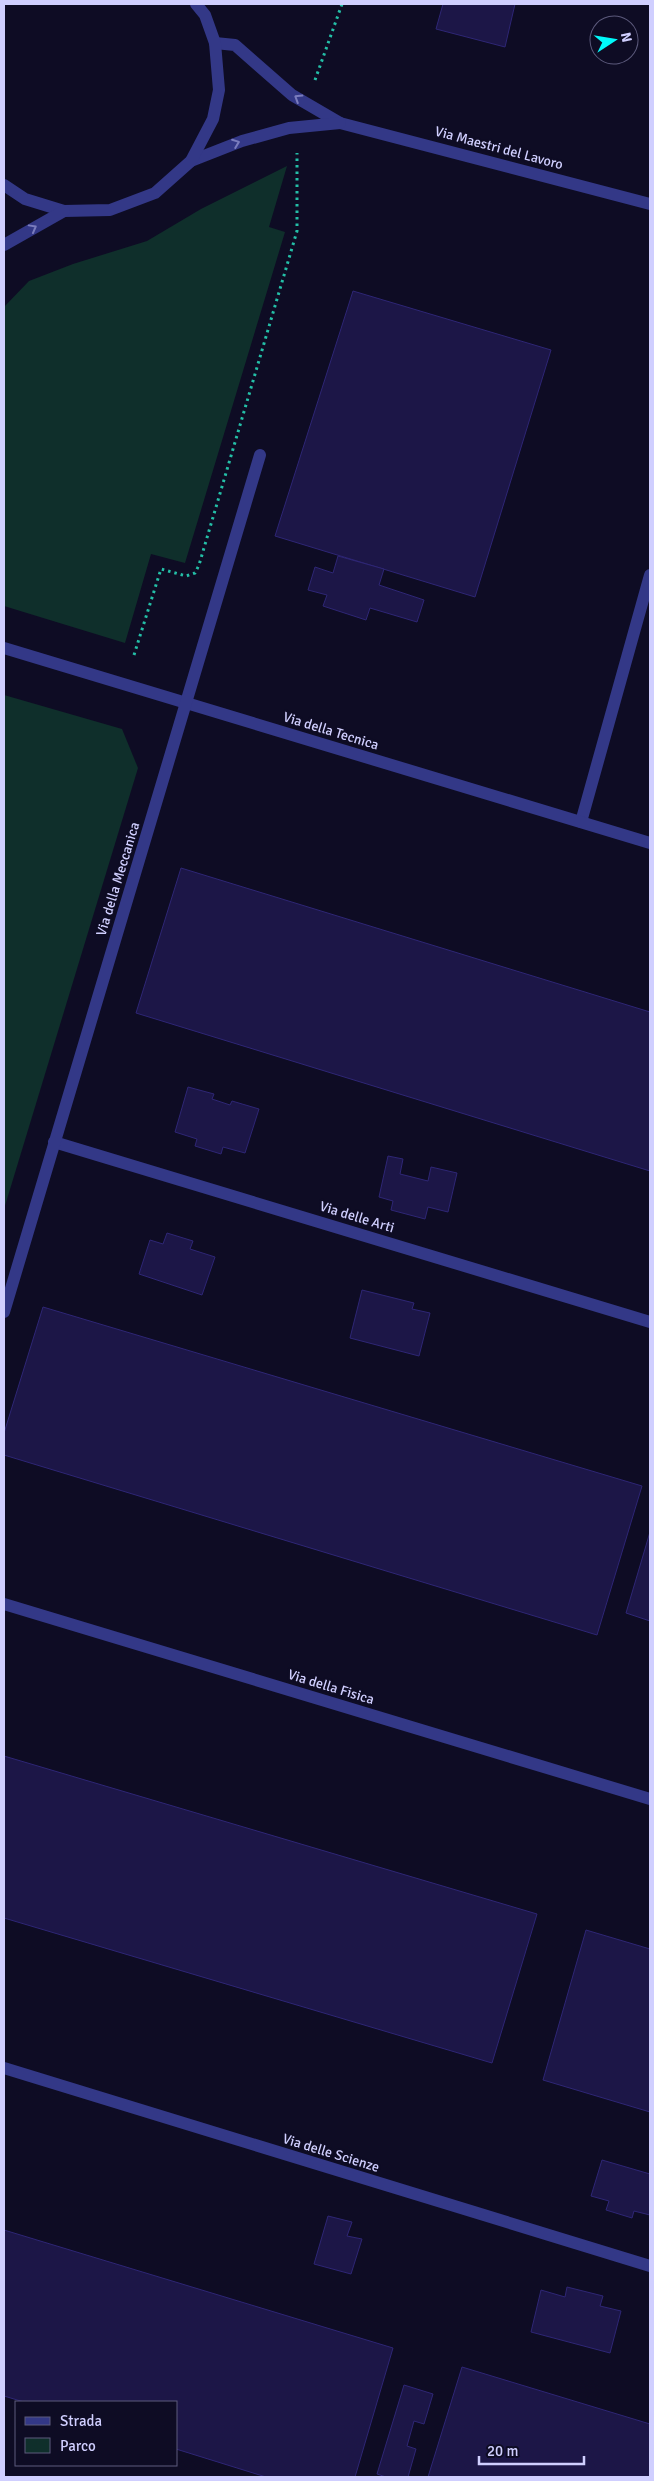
<svg xmlns="http://www.w3.org/2000/svg" width="654" height="2481" font-family="Signika,sans-serif">
<rect width="100%" height="100%" fill="#0e0c24"/>
<g fill="#0f2f2b">
<polygon points="287,166 269,227 285,232 185,563 151,554 125,643 4,606 4,307 29,281 73,264 147,241 201,209"/>
<polygon points="4,695 122,729 138,768 4,1209"/>
</g>
<g fill="#1c1647" stroke="#2e2675">
<polygon points="443,4 515,4 505,47 436,29"/>
<polygon points="353,291 551,350 475,597 275,536"/>
<polygon points="338,556 384,569 379,585 424,600 417,622 370,608 366,620 323,606 327,595 308,590 315,567 333,573"/>
<polygon points="181,868 650,1012 650,1171 136,1013"/>
<polygon points="188,1087 214,1094 212,1099 230,1105 232,1101 259,1109 245,1153 223,1147 221,1154 195,1146 197,1139 175,1132"/>
<polygon points="388,1156 403,1159 400,1174 428,1181 431,1167 457,1173 448,1212 428,1207 425,1219 391,1210 393,1201 379,1197"/>
<polygon points="167,1233 193,1241 190,1249 215,1257 202,1295 139,1274 150,1240 163,1244"/>
<polygon points="362,1290 414,1303 412,1309 430,1313 419,1356 350,1338"/>
<polygon points="43,1307 642,1486 597,1635 4,1455 4,1433"/>
<polygon points="650,1532 650,1621 626,1613"/>
<polygon points="4,1756 537,1914 492,2063 4,1918"/>
<polygon points="586,1930 650,1949 650,2112 543,2080"/>
<polygon points="602,2160 650,2174 650,2215 634,2211 632,2218 606,2210 609,2201 591,2196"/>
<polygon points="328,2216 352,2222 347,2236 362,2239 351,2274 314,2264"/>
<polygon points="4,2230 393,2348 355,2477 266,2477 176,2449 176,2402 24,2402 4,2396"/>
<polygon points="567,2287 603,2296 600,2306 621,2311 610,2353 531,2332 541,2290 565,2297"/>
<polygon points="462,2367 650,2424 650,2477 428,2477"/>
<polygon points="404,2385 433,2394 424,2424 414,2421 407,2446 416,2449 408,2477 386,2477 377,2474"/>
</g>
<g fill="none" stroke-linecap="round" stroke-linejoin="round">
<g stroke="#24bfa7" stroke-width="3" stroke-dasharray="2.5 4" stroke-linecap="butt">
<polyline points="315,80 342,4"/>
<polyline points="134,655 161,569 186,576 195,573 199,565 297,231 297,153"/>
</g>
<polyline stroke="#333887" stroke-width="12" points="581,822 650,575"/>
<g stroke="#333887" stroke-width="12">
<polyline points="4,648 650,843"/>
<polyline points="54,1142 650,1322"/>
<polyline points="4,1312 260,455"/>
<polyline points="4,1604 650,1799"/>
<polyline points="4,2068 650,2266"/>
</g>
<g stroke="#333887" stroke-width="12">
<polyline points="215,43 235,45 292,95 340,123 650,204"/>
<polyline points="191,161 242,141 289,128 340,123"/>
<polyline points="4,185 25,199 64,211 110,210 155,193 191,161 213,119 219,90 215,43 205,15 196,4"/>
<polyline points="4,245 64,211"/>
</g>
</g>
<defs><path id="oneway-chevron" d="M-2-3.5L2.5 0L-2 3.5" fill="none" stroke-width="1.6" stroke-linecap="round" stroke-linejoin="round" transform="scale(1.25)"/></defs>
<g stroke="#7a7cbd">
<use href="#oneway-chevron" transform="translate(298 98) rotate(-148)"/>
<use href="#oneway-chevron" transform="translate(236 143) rotate(-21)"/>
<use href="#oneway-chevron" transform="translate(33 228) rotate(-29)"/>
</g>
<g text-anchor="middle" dominant-baseline="central" stroke-width="4.5" stroke-linejoin="round" paint-order="stroke">
<g font-size="14" fill="#d0cfff" stroke="#0e0c24">
<text transform="translate(499 148) rotate(15)">Via Maestri del Lavoro</text>
<text transform="translate(331 731) rotate(17)">Via della Tecnica</text>
<text transform="translate(118 879) rotate(-73)">Via della Meccanica</text>
<text transform="translate(357 1217) rotate(17)">Via delle Arti</text>
<text transform="translate(331 1687) rotate(17)">Via della Fisica</text>
<text transform="translate(331 2153) rotate(17)">Via delle Scienze</text>
</g>
</g>
<rect width="654" height="2481" fill="none" stroke="#d0cfff" stroke-width="10"/>
<rect x="15" y="2401" width="162" height="65" fill="#0e0c24" stroke="#5c5a7c"/>
<rect x="25" y="2417" width="25" height="8" fill="#333887" stroke="#5c5a7c"/>
<text x="60" y="2426" font-size="15" fill="#d0cfff">Strada</text>
<rect x="25" y="2438" width="25" height="15" fill="#0f2f2b" stroke="#5c5a7c"/>
<text x="60" y="2451" font-size="15" fill="#d0cfff">Parco</text>
<g transform="translate(614 40) rotate(78)"><circle r="24" fill="#0e0c24" stroke="#5c5a7c"/>
<path d="M0-4L9 19L0 12L-9 19Z" fill="#00f9fa"/>
<text y="-8" font-size="14" font-weight="bold" text-anchor="middle" fill="#d0cfff">N</text>
</g>
<path d="M479 2456v8h105v-8" fill="none" stroke="#d0cfff" stroke-width="2.5"/>
<text x="487" y="2456" font-size="15" fill="#d0cfff" stroke="#0e0c24" stroke-width="4" paint-order="stroke">20 m</text>
</svg>
